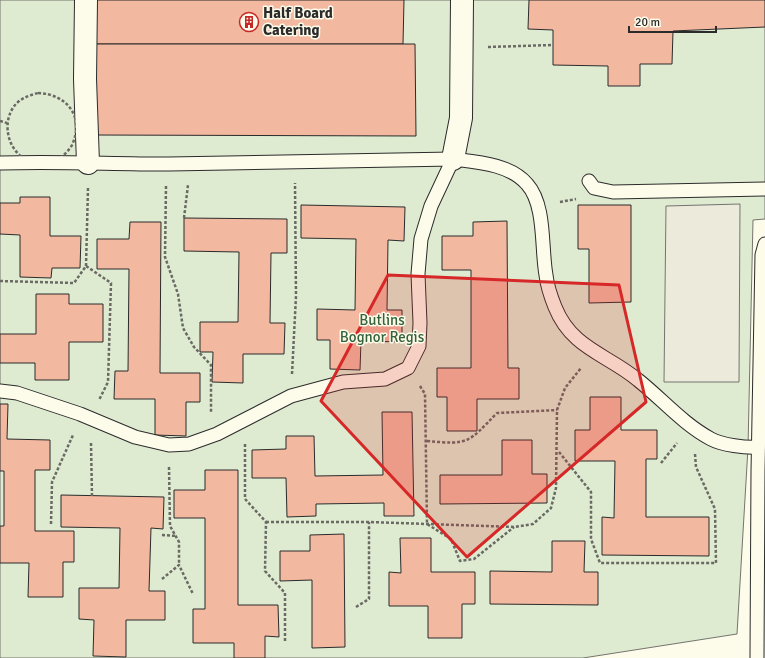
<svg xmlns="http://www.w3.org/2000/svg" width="765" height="658" font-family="Signika,sans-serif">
<rect width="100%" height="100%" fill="#fdfbea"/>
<polygon fill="#deebd1" stroke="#74746e" points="0,0 765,0 765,219 753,220 748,448 737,634 583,658 0,658"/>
<polygon fill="#eceadb" stroke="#74746e" points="740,204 739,382 664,382 666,206"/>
<g fill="#f2b8a0" stroke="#2b2b2b">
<polygon points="95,0 404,0 403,44 95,44"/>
<polygon points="529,0 765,0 765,27 673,31 672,64 640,64 640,86 608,86 608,66 553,65 553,30 528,29"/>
<polygon points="95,44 415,44 416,136 95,135"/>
<polygon points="20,197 50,197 50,236 81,236 80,268 52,268 51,278 20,277 20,235 0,234 0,203 20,203"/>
<polygon points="301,205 405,207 404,241 388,240 387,310 402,310 402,342 361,341 360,370 330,369 330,340 317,340 317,309 355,310 356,239 301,238"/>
<polygon points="578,205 631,205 631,302 589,303 589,249 578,249"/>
<polygon points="184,218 287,219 287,253 271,253 270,323 285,323 284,354 243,354 243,383 212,382 213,352 200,352 200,322 238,322 239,252 184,251"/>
<polygon points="507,221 508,368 519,368 519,399 477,399 477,431 447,431 447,397 437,397 437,368 471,368 471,270 442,270 442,236 473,236 473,222"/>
<polygon points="130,222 161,222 160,373 200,373 200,402 186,402 186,436 155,435 155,399 114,399 115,371 128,371 129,269 97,269 97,239 129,239"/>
<polygon points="36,294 69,294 69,304 103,304 103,342 69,342 69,380 35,380 35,363 0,363 0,334 36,334"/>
<polygon points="590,397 621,397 621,430 657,430 657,459 646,459 646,517 709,517 709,556 602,555 602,517 614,518 615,461 575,461 575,430 590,430"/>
<polygon points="0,404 8,404 7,439 50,440 50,470 35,470 35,531 74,531 74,562 63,562 63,597 28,597 29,563 0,563 0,526 4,526 4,471 0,471"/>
<polygon points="382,412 412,412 414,516 384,516 384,503 316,504 316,516 287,517 286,478 252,478 252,450 286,449 286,436 314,436 315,476 383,475"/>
<polygon points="502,440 532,440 532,474 547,474 547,503 440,504 440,475 502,475"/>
<polygon points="205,470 238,470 238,605 278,605 279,637 265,636 265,658 234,658 234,643 193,643 193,609 205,609 205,518 174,518 174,490 205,490"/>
<polygon points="61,495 164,497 163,529 151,528 149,591 165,591 165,620 126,620 126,657 93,656 94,620 79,619 79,588 119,588 120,528 61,527"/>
<polygon points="344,534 345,647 312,648 312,580 280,581 280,551 310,551 310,535"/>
<polygon points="400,538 431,538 431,572 475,572 475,604 462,604 462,638 428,638 428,606 389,606 389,572 401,573"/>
<polygon points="552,541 585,541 584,572 598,572 598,605 490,604 490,571 552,572"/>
</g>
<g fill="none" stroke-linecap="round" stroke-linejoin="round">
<defs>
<g id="lane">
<path d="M0,163C55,161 111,164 166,164C262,163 358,161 453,159C477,162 510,164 527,184C546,205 541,248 546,275C547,285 551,297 555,307C572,349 607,354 638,380C662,399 683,424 711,439C722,445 746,448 758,447"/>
<polyline points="589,181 594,188 613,192 765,189"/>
<polyline points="0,391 17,393 80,414 135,437 169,445 189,444 217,434 291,396 343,382 385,379 408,368 419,346 420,323 418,274 421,239 431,206 453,159"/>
<polyline points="757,658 758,471 762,255 765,244"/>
</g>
<g id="street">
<polyline points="86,0 85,79 88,163"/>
<polyline points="453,159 461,118 462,0"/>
</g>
</defs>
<use href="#lane" stroke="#2b2b2b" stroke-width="15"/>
<use href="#street" stroke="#2b2b2b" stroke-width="24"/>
<g stroke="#6a6964" stroke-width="2.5" stroke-dasharray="3 2" stroke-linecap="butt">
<polyline points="488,47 553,45"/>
<path d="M38,93C67,94 85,117 72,145C69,151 62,156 58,161C48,160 39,164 30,161C6,153 0,118 18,102C24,97 31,95 38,93Z"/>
<polyline points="0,121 7,123"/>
<polyline points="166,186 165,257 178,294 183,328 194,347 211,365 211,413"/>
<polyline points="560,202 576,199"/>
<polyline points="184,218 188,185"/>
<polyline points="86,266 88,188"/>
<polyline points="0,281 74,283 86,266 111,283 108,382 99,400"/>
<polyline points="292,374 296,296 295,183"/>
<polyline points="420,386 425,394 427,524 451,539 460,561 474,559 514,527"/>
<path d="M427,441C469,445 468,443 497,413L557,410"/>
<polyline points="91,443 92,496"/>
<polyline points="245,444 245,499 266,522 265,571 285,593 285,641"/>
<polyline points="559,452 591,492 591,539 600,563 716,563 715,509 696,467 695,454"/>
<polyline points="661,463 677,443"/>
<polyline points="169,467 170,526 179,542 179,565"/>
<polyline points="266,522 369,522 515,527 533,524 551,508 556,488 557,410 565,388 581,368"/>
<polyline points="51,524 52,482 73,435"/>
<polyline points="162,535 177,536"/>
<polyline points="162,579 179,565 193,594"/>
<polyline points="356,607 369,599 369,522"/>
</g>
<use href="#lane" stroke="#fdfbea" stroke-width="13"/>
<use href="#street" stroke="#fdfbea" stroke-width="22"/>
</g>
<path fill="#d62828" fill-opacity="0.2" stroke="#d62828" stroke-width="3" stroke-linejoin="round" d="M388,275L619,285L646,402L467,557L321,401Z"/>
<defs>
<symbol id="building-ring" viewBox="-11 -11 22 22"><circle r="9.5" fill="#fdfbea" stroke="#c62828" stroke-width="1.5"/><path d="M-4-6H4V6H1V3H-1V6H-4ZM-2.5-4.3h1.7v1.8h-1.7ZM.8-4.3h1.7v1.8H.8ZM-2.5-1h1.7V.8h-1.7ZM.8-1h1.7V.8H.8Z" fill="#c62828"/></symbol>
</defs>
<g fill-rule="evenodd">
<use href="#building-ring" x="238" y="11" width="22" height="22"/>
</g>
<g text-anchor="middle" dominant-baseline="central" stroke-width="3" stroke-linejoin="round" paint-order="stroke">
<g font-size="15" font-weight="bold" fill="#2b2b2b" stroke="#fdfbea" text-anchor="start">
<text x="263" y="13">Half Board<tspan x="263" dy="17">Catering</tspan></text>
</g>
<g font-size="15" fill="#34623c" stroke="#fdfbea">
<text x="382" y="320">Butlins<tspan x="382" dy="17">Bognor Regis</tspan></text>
</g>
</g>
<path d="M629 26v6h87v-6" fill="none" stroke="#2b2b2b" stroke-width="2"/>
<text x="635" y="26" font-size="12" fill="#2b2b2b" stroke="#fdfbea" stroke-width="3" paint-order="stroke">20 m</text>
</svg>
